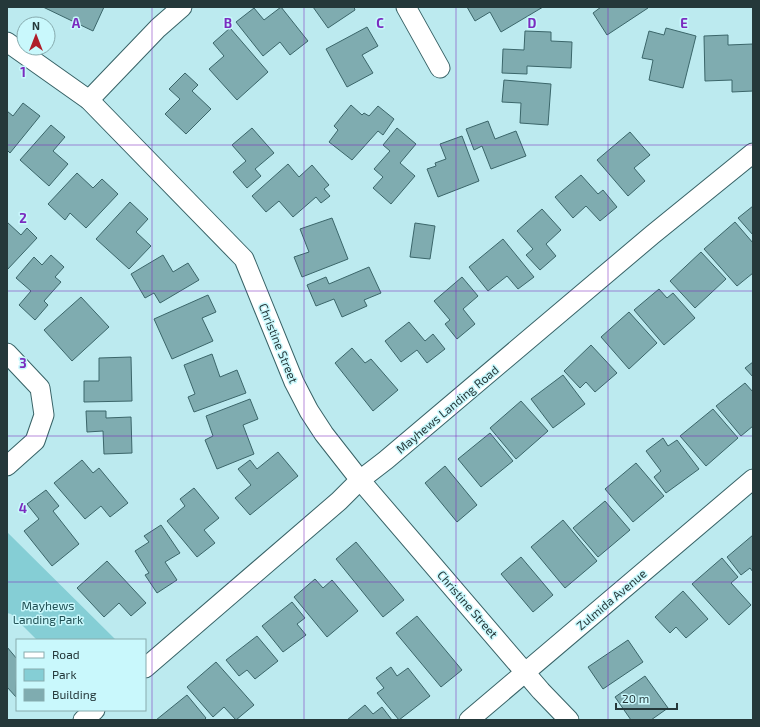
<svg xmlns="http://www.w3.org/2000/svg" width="760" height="727" font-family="'Exo 2',sans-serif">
<rect width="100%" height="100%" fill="#bceaef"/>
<polygon fill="#85ced5" points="7,532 116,640 37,640 11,614 7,613"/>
<g fill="#7facb0" stroke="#3b666a">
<polygon points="43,7 104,7 93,31"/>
<polygon points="281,7 308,41 290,55 280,42 263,56 236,22 254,8 264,20"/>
<polygon points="313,7 354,7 355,10 328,28"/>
<polygon points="467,7 543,7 501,32 490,12 475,21"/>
<polygon points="647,7 648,8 607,35 593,13 601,7"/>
<polygon points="367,27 378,46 362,55 373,73 347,87 326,49"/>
<polygon points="230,28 268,72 237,100 209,69 224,56 213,43"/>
<polygon points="666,28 696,36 683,88 649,80 653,60 642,58 649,31 664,35"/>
<polygon points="525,31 551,32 551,41 572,42 571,68 527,66 527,74 502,73 503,49 524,50"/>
<polygon points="728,35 728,45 753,44 753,91 732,92 732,80 705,81 704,36"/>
<polygon points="185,73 198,85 192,91 211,109 186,134 165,114 180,99 169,89"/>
<polygon points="504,80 551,84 548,125 520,123 521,103 502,102"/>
<polygon points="23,103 40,116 10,153 7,150 7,111 13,116"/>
<polygon points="351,105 362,115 364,113 369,116 378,106 394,119 383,135 378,131 352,160 329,142 338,130 334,126"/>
<polygon points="488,121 495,139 516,131 526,156 491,169 482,146 474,150 466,129"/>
<polygon points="51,125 65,137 53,151 68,164 49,186 20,160"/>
<polygon points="252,128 274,153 255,169 261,176 247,188 233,172 246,161 232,145"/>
<polygon points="397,128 416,144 400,163 415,176 391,204 373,188 383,177 374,169 390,151 383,145"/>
<polygon points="630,132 650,155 634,168 645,181 628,196 597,160"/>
<polygon points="462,136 479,181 438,197 427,169 436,166 435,163 446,159 440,144"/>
<polygon points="288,164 299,177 312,165 329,185 324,189 330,196 321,203 316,197 293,217 279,201 266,212 252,196"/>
<polygon points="77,173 93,188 102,179 118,194 86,228 70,213 65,220 48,204"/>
<polygon points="581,175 598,194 603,190 617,207 600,221 586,206 573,218 555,197"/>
<polygon points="130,202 148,219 136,232 151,246 129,269 96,239"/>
<polygon points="753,206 753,235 738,218"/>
<polygon points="542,209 561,230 546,244 556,256 540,270 526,255 533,249 517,231"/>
<polygon points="332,218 348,259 302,277 294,257 309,252 300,229"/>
<polygon points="7,222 21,235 27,228 37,238 7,270"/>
<polygon points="735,222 753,243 753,273 737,286 704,249"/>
<polygon points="415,223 435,226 430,259 410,257"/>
<polygon points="503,239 534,277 518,289 507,276 488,291 469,267"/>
<polygon points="701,252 726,279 695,308 670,281"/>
<polygon points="51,255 64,267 55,277 61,282 44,301 48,305 35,320 19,305 31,291 16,278 34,257 42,265"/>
<polygon points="163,255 173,272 188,263 199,280 160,303 154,293 145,298 131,274"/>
<polygon points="369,267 381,293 364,300 367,306 342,317 334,299 316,306 307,285 326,277 329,284"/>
<polygon points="462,277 478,296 463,309 475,324 457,339 445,324 450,320 434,301"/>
<polygon points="659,289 667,298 673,293 695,318 664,345 634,310"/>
<polygon points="208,295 216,312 202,318 213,341 172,359 154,319"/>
<polygon points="81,297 109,327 72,361 44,330"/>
<polygon points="629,312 657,343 629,369 601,337"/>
<polygon points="409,322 425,341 433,334 445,349 427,363 417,350 401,362 385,341"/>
<polygon points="591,345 617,373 595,392 586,382 580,388 564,371"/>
<polygon points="352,348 365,363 371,359 398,390 373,411 335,363"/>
<polygon points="212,354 220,377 237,370 246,393 194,412 188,397 195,394 184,365"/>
<polygon points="131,357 132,401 84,402 84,381 99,381 99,358"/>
<polygon points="753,362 753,377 745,368"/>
<polygon points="563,375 585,404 553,428 531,399"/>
<polygon points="745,383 753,392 753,426 741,436 716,406"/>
<polygon points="250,399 258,419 243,425 254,454 217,469 205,440 213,436 206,416"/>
<polygon points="521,401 548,431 516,459 490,428"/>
<polygon points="713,409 738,438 706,466 680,436"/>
<polygon points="86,411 106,411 106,418 131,417 132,453 104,454 103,431 87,432"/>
<polygon points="490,433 513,461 481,487 458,459"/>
<polygon points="663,438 668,446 677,440 699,469 666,493 654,477 661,471 646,451"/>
<polygon points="278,452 298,476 250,515 235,498 251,485 238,469 250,460 257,469"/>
<polygon points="82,460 93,473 99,468 128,503 110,517 101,506 85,519 54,483"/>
<polygon points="636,463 664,496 633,522 605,489"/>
<polygon points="445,466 477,505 457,522 425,483"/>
<polygon points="194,488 219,518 204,530 215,543 197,557 167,521 185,506 180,499"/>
<polygon points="46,490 59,506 53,511 79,544 52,566 24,531 39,519 27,504"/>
<polygon points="605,501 630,530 598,557 573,528"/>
<polygon points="563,520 597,561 565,588 531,547"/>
<polygon points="161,525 180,553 165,562 177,580 157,593 145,575 149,573 135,551 149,542 144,536"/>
<polygon points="753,535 753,572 750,568 741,575 727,557"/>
<polygon points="356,542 404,600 383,617 336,559"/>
<polygon points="521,557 553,595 533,612 501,574"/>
<polygon points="722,558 738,577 731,583 751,605 729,625 692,584"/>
<polygon points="107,561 146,603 131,616 119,603 104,617 77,588"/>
<polygon points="315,579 323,588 332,580 358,611 327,637 294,597"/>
<polygon points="683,591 708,619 686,638 676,627 670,633 655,617"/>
<polygon points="292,602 305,618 297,624 306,635 283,652 262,626"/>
<polygon points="417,616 462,670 441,687 396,633"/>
<polygon points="257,636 278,661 255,679 247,670 239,676 226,660"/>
<polygon points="628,640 643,662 603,689 588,667"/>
<polygon points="7,647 17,659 16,697 7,687"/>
<polygon points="216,662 254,705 236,720 224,707 213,717 187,687"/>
<polygon points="391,667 397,676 408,668 430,696 399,720 377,693 384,688 376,678"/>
<polygon points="645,676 668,708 651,720 631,720 615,697"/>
<polygon points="187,695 206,718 204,720 156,720"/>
<polygon points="365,705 373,714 382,707 392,720 347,720"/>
</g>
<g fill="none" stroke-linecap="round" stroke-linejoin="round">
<defs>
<g id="street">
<polyline points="406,7 440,68"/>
<polyline points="7,42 89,100 244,259 294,382 309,411 324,434 360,480 541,691 569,720"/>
<polyline points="89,100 158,28 182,7"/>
<polyline points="7,353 40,388 44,415 35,441 7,466"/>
<polyline points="145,668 339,501 360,480 386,460 652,235 753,153"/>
<polyline points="83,720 95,710"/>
<polyline points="469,720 753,479"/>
</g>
</defs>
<use href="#street" stroke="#376266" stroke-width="21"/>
<use href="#street" stroke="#fff" stroke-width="19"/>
</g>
<path fill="none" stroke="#7b2cbf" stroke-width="1" stroke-opacity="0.55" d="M152,7V720M304,7V720M456,7V720M608,7V720M7,145H753M7,291H753M7,436H753M7,582H753"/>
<g text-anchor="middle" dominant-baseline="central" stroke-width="3" stroke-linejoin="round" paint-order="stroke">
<g font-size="12" fill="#25383a" stroke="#c9f8fc">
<text transform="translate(279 343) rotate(68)">Christine Street</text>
<text transform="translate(447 409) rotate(-40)">Mayhews Landing Road</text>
<text transform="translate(611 599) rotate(-40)">Zulmida Avenue</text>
<text transform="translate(468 604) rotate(49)">Christine Street</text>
</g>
<g font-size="12" fill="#215054" stroke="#c9f8fc">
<text x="48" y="605">Mayhews<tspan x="48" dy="14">Landing Park</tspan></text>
</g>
</g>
<g font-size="13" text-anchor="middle" font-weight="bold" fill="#7b2cbf" stroke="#c9f8fc" stroke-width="3" stroke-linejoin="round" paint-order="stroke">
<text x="76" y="28">A</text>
<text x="228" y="28">B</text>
<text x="380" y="28">C</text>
<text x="532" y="28">D</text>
<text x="684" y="28">E</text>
<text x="23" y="77">1</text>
<text x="23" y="223">2</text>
<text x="23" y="368">3</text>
<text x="23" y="513">4</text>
</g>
<rect width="760" height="727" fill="none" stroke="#25383a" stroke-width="16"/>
<rect x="16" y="639" width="130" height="72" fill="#c9f8fc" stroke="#87abae"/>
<rect x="24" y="652" width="20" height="6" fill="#ffffff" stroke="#87abae"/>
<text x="52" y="659" font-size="12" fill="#25383a">Road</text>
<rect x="24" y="669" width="20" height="12" fill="#85ced5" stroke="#87abae"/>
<text x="52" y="679" font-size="12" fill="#25383a">Park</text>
<rect x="24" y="689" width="20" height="12" fill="#7facb0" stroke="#87abae"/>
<text x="52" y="699" font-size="12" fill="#25383a">Building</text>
<g transform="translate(36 36)"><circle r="19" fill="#c9f8fc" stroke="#87abae"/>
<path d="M0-3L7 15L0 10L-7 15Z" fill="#af1d29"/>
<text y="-6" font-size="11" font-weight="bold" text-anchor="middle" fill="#25383a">N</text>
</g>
<path d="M616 703v6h61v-6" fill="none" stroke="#25383a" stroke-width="2"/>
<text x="622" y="703" font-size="12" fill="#25383a" stroke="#c9f8fc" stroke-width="3" paint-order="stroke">20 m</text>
</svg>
